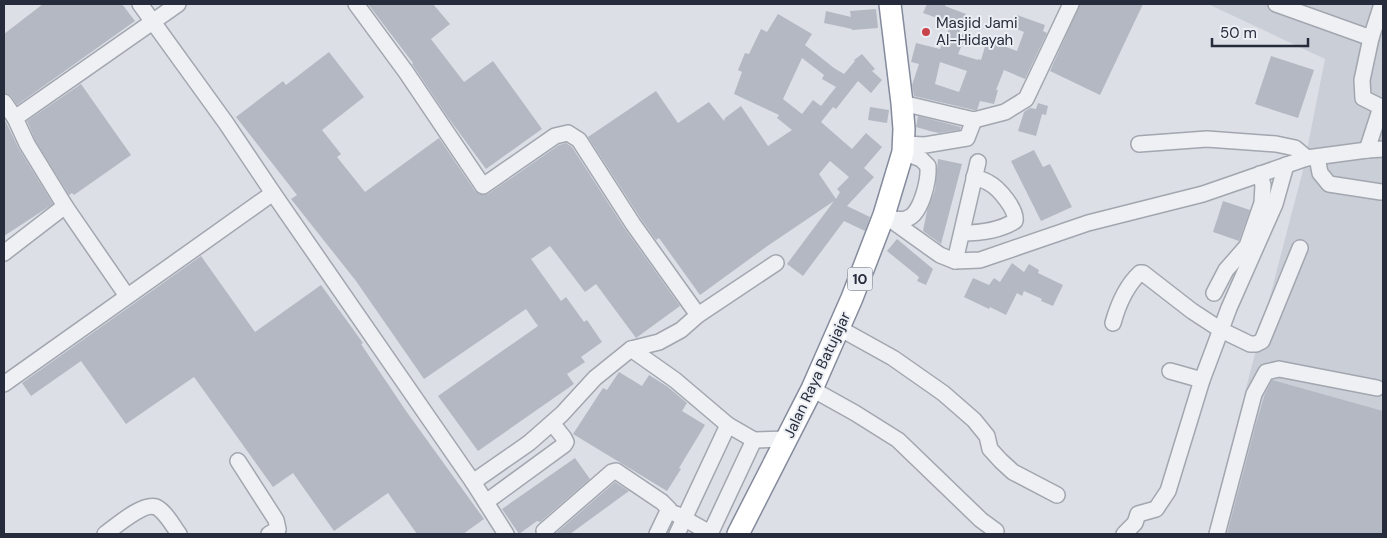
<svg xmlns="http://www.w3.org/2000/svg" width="1387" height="538" font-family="'DM Sans',sans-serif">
<rect width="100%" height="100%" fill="#dcdfe6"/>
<polygon fill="#caced7" points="1208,4 1383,4 1383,534 1208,534 1303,170 1325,59"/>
<g fill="#b3b8c2" fill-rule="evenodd">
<polygon points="43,4 122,4 135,21 17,105 11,96 4,93 4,34"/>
<polygon points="368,4 433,4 450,24 431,39 464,82 493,61 542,129 486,169 447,116 412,64 413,63"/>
<path d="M927,4H946L945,6L966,14L959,33L966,36L958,54L978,60V59L981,60L987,40L1017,51L1024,32L1012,27L1017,15L1045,25L1043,31L1047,33L1025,79L1004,70L996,90H998L994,104L980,101L977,110H974L914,96L912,85L919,64L911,62L916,43L940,49L950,27L941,24L943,20L923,13ZM940,62L967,71L959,92L935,84Z"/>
<polygon points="1080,4 1143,4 1100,95 1050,71"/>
<polygon points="876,9 878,28 852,30 852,29 824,23 826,11 851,17 850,11"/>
<path d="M778,14L812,34L805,45L834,68L844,74L855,61L854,60L862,54L875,69L872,71L882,80L871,93L858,81L836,109L833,107L821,122L852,149L866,133L882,147L864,168L874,177L847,206L870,217L865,231L844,221L803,276L787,264L834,201L766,247L700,295L659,238L656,240L641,219L588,137L656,91L678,123L709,102L724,121L725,118L741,106L768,146L792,130L777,118L779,115L734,94L742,72L738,70L745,53L749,54L761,29L767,32ZM802,58L824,75L822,79L836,87L821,106L813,100L802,114L783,99ZM830,161L849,177L837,189L840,192L836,199L819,174Z"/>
<polygon points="329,52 364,97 322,130 341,154 337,157 365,192 439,138 475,191 483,195 488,194 559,145 566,143 572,147 625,229 680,306 636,338 596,284 585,292 550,246 531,259 561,301 566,297 584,322 587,320 602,342 581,357 585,362 567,374 574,384 478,451 438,396 538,326 526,309 424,379 356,281 291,199 297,195 236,117 283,81 286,85"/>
<polygon points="1271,56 1314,70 1298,118 1255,104"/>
<polygon points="81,84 131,155 74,195 72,193 69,195 35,140 27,121"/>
<polygon points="1038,103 1048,106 1046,115 1042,114 1036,136 1018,131 1024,112 1030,108 1036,109"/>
<polygon points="870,107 889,110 887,123 868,120"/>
<polygon points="918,116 961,127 960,130 939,133 930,131 916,127"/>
<polygon points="4,118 19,149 53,204 4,236"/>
<polygon points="1034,150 1043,167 1050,164 1072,207 1041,221 1011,161"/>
<polygon points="938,159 962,164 941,244 923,231 927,211 935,190"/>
<polygon points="1223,201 1250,210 1239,241 1213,232"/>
<polygon points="897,239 933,269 926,285 917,281 919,277 887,251"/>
<polygon points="201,256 255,332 321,285 363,343 361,344 406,411 484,519 463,534 417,534 388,493 334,531 293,473 273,487 194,377 126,424 81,361 31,396 22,383"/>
<polygon points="1012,263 1024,272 1029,264 1039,270 1038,273 1063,285 1053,306 1041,301 1042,299 1024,291 1022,296 1017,293 1006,315 990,307 989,309 964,297 973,278 989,285 994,278 1000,282"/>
<polygon points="619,372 642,386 649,375 668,387 687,403 682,411 705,425 679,468 681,469 667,491 573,434 603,388 607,390"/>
<polygon points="1272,380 1383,411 1383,534 1227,534 1256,424 1265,394"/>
<polygon points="575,458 590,479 540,522 537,521 519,534 502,509"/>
<polygon points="615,482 629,491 570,534 555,534"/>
</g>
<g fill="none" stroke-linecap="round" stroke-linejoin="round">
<defs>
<g id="minor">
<polyline points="140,4 226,123 273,193 473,482 506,534"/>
<polyline points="356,4 406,72 483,186 555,136 568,133 579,140 633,224 698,315"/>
<polyline points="1276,4 1371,38 1362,80 1363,98 1381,107 1367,150"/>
<polyline points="1371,38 1382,4"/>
<polyline points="4,102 15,118"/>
<polyline points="902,103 974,120 1005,112 1026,99 1071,4"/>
<polyline points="904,144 925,145 967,138 974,120"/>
<polyline points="1139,144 1207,139 1276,144 1295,148 1307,158"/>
<polyline points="1317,157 1320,173 1329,184 1381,192"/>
<polyline points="884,215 940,255 955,261 980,260 1088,223 1203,194 1307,158 1367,150 1383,149"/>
<path d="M888,218C893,219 900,220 905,219C921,217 929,180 928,166L921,159L903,152"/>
<path d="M962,233C980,233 999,231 1015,221C1017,210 999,188 989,183C985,180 979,179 974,177"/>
<polyline points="4,253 65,206"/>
<polyline points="955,261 978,162"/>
<polyline points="1214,293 1226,270 1247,246 1262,203 1263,185 1260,174"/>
<polyline points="127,296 65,206 27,144 15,118 178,4"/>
<path d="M1113,323C1118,305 1126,286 1140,273H1143L1192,311L1221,330L1250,344H1256L1262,341L1300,248"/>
<polyline points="839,328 893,358 943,393 974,420 987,436 990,449 1001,461 1013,472 1057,495"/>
<polyline points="631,349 675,380 728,425"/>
<polyline points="1170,371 1202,380"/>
<polyline points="4,384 273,193"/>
<polyline points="812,389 855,413 898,440 981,520 996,531"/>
<polyline points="238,461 276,520 278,529 269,534"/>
<polyline points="473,482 529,443 562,414 595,378 631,349 659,342 681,330 698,315 776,263"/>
<polyline points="486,502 564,445 566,442 564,438 552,423"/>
<polyline points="676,514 710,533"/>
<polyline points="544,531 612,472 616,471 662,502 669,509 657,534"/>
<path d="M105,534C115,527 143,502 156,507C165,511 173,526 179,534"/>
<polyline points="677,534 728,425 754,440 787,439"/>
<polyline points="710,534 754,440"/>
<polyline points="1124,534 1135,523 1138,514 1156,509 1168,491 1202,380 1229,308 1275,204 1286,165"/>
<polyline points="1217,534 1254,394 1266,372 1279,369 1377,388"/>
</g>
<polyline id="highway" points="738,534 812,389 852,298 884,215 903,152 904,129 902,103 890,4"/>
</defs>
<use href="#minor" stroke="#a2a6af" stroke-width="18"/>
<use href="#highway" stroke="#848b9c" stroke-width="24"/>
<use href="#minor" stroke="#eef0f4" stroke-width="15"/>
<use href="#highway" stroke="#fff" stroke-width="21"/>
</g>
<circle fill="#c9434b" stroke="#ebeef3" stroke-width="2" cx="926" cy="32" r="5"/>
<g text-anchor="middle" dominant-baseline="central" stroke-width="4" stroke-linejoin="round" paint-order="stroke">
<rect fill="#ebeef3" stroke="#616672" stroke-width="1" x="847.5" y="267.5" width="25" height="23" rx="4"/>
<g font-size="14" font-weight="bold" fill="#262c3b">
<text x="860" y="279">10</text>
</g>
<g font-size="15" fill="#262c3b" stroke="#ebeef3" text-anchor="start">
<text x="936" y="23">Masjid Jami<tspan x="936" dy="17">Al-Hidayah</tspan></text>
</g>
<g font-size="15" fill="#262c3b" stroke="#ebeef3">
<text transform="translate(817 375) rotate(-65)">Jalan Raya Batujajar</text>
</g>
</g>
<rect width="1387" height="538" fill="none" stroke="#262c3b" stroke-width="10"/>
<path d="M1212 38v8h96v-8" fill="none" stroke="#262c3b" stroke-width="2.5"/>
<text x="1220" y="38" font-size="15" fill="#262c3b" stroke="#ebeef3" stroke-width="4" paint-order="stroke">50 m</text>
</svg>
